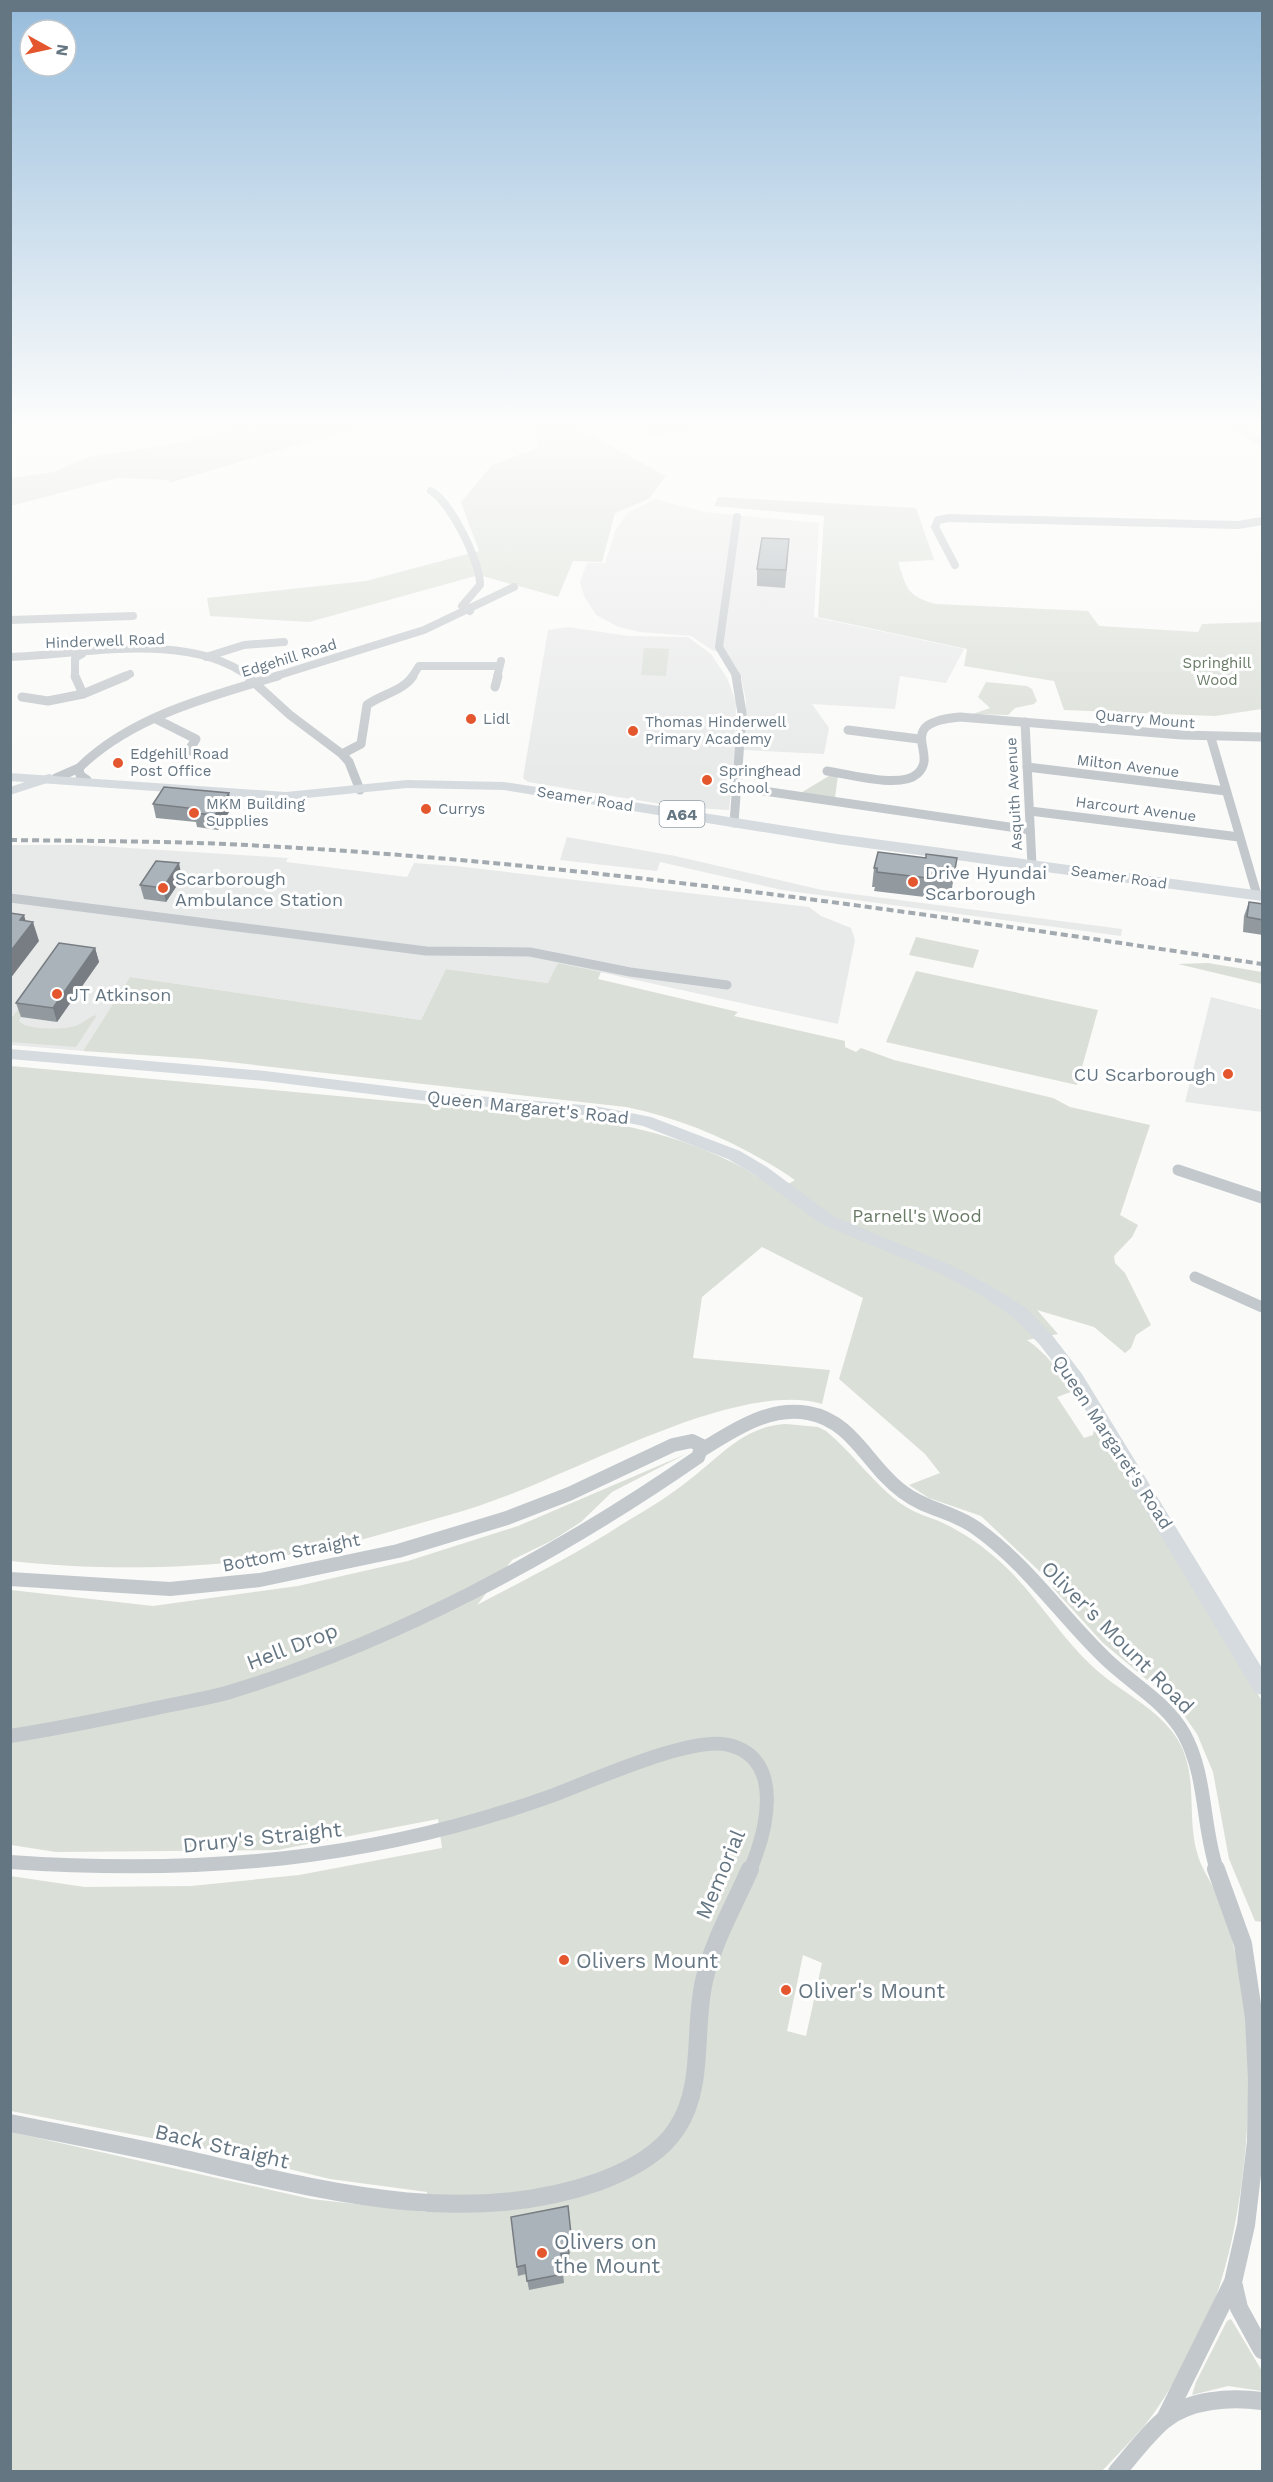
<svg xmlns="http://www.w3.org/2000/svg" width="1273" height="2482" font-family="'Work Sans',sans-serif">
<rect width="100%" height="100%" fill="#fafaf8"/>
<g fill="#e8e9e9">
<polygon points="655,499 705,512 819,523 814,617 964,649 946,683 900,676 895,709 812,704 829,728 824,754 744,750 746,701 741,676 729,657 712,650 691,636 640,632 619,627 596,615 584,596 580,582 587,563 605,563 616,529 627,513"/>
<polygon points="568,627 628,636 688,637 711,654 727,678 736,702 735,754 729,810 679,807 528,782 523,778 548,630"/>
<polygon points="567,837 675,856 822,890 1122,929 1121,936 782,890 660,862 657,871 560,860"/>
<polygon points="10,845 82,845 288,858 286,862 407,877 414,863 455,866 809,907 821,916 851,928 855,940 838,1024 558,963 549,983 446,969 421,1020 130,977 83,1051 11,1045"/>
<polygon points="1211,997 1262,1010 1262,1112 1185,1102"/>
</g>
<g fill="#dadfd7" fill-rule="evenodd">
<polygon points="232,427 370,427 286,448 169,483 169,480 117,478 11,506 11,478 53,472 89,457 174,444"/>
<polygon points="529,427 576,427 666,476 649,499 615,513 602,562 573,561 558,597 479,575 309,622 210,616 207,598 366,581 479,551 461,502 492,465 540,447"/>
<polygon points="645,427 738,427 648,436"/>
<path d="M718,497L916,508L934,560L898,562C907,588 906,596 936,604L1088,611L1099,626L1198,632L1202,624L1262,622V709L1215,716L1064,710L1054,681L964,666L967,649L818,617L824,516L714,506Z"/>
<polygon points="644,648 669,649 666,676 641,675"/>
<polygon points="986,682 1027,686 1032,689 1037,701 1034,704 1015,708 1008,715 973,714 990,708 978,697"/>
<polygon points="838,775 835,798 799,794 829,776"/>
<polygon points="916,937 979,950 973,968 909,955"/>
<path d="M558,963L601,972L598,979L738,1012L734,1016L845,1041V1047L856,1052L861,1048L894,1060L1053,1098L1070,1107L1150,1125L1120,1215L1138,1225L1132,1237L1114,1256L1115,1263L1125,1273L1151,1325L1136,1335L1131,1348L1125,1353L1094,1327L1037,1310L1058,1334L1027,1340C1047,1354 1059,1370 1071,1392L1057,1397L1084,1438L1093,1435L1094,1429L1100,1434L1262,1701V1922L1255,1921L1229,1859L1213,1772L1197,1734L1176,1704L1103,1643L1052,1587L1054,1585L981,1516L929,1498L909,1485L940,1473L925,1454L839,1379L863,1298L762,1247L702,1297L693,1358L830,1370L822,1404C752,1383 626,1446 559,1474C523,1490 487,1504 449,1515C406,1527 362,1541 317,1550C220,1569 109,1572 11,1561V1066L587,1119C656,1130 721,1149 778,1190L795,1180C745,1146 686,1119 626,1107L202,1059L83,1051L130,977L421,1020L446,969L548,983Z"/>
<polygon points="1208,963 1262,972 1262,984 1178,964"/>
<polygon points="916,971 1098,1010 1077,1085 886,1042"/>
<path d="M23,1003L26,1005L19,1021C25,1030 64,1030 75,1026C83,1024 88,1017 97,1015L76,1047L11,1042L10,1020Z"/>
<path d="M786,1424L818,1427L826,1431C854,1454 874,1485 903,1505C916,1514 930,1517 943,1523C960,1531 977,1542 991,1554C1031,1586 1055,1631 1092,1666C1118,1691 1152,1704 1174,1734C1201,1771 1185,1816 1198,1856C1203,1872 1214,1886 1220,1901C1227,1918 1232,1938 1236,1956C1261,2056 1248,2228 1206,2322C1193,2352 1165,2400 1145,2425C1131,2441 1116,2456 1102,2471H11V2132L311,2199L426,2212L427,2192L330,2179L203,2148L11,2111L10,1876L85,1887L191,1886L299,1875L442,1848L438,1819L277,1850L56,1852L11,1845V1590L153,1606L298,1586L408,1561L518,1526L686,1454L612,1492L581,1522L553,1540L512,1560L477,1605C526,1579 575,1555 621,1525C646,1510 671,1495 693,1477C723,1453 746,1426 786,1424ZM803,1955L822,1963L806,2036L787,2031Z"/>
<polygon points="1231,2319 1262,2371 1262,2391 1228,2386 1192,2395 1196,2382 1227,2321"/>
</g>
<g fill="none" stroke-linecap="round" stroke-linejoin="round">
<g stroke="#c3c8cc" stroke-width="8">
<polyline points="1235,427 1262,442"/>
<path d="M431,491C450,501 481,563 480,585L462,606L470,611"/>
<polyline points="955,565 935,527 938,520 949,518 1238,525 1262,521"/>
<polyline points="10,620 133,616"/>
<path d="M10,657C81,655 189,630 249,677"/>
<polyline points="206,657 244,645 284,642"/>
<polyline points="75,677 75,658 82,654"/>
<polyline points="124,677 130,674"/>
<polyline points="273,677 424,630 514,587"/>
<polyline points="412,677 419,666 499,666"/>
<polyline points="497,677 501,661"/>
<polyline points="737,677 719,647 737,517"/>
</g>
<g stroke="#c3c8cc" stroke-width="9">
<polyline points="75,676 83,694 126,676"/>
<polyline points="247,676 290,715 342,754 349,762 360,790"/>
<polyline points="495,687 498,676"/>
<polyline points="22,697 48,701 83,694"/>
<polyline points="156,719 196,739 187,753"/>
<polyline points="1025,722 1032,865"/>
<polyline points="848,730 919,739"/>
<polyline points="1211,738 1257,895"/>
<path d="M342,754L361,744L367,705C382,694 403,691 413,676"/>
<polyline points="1027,767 1226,791"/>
<path d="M79,768C130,717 210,696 278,676"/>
<path d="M827,771C847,774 901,789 917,774C941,754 891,723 960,717L1182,735L1262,737"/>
<polyline points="56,778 79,768 80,775 87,780"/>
<polyline points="736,787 1030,830"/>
<polyline points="1030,811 1239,837"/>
<polyline points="734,823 742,713 736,676"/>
<polyline points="10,898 426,951 530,952 630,972 727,985"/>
</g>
<g stroke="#c3c8cc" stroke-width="11">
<polyline points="1178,1170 1262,1198"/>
<polyline points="1195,1277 1262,1307"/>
</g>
<g stroke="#c3c8cc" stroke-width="14">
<path d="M703,1449C734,1430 769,1406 808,1413C854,1421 868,1467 903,1492C925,1509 954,1512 976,1528C1027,1564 1062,1617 1106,1659C1132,1684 1166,1702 1184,1734C1207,1776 1202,1826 1217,1870"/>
<path d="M10,1579L170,1589L260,1580L398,1551L507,1518L569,1494L673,1445L692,1441L702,1446L698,1457C558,1554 396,1641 233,1691C211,1698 188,1701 166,1706C114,1717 63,1728 10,1736"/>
<path d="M10,1862C199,1875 371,1861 551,1796C590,1782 691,1735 729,1745C786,1759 766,1833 750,1870"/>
</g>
<g stroke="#c3c8cc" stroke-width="18">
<polyline points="1216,1869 1243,1944 1254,2018 1257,2080 1256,2141 1246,2225 1233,2282 1239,2308 1262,2350"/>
<path d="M10,2123C64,2134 118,2144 172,2156C310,2187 459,2231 598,2182C628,2171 660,2155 677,2128C705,2086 693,2028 704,1981C713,1941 734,1906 750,1869"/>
<polyline points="1165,2419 1232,2284"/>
<path d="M1117,2472C1132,2455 1147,2434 1164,2420C1190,2399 1231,2397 1262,2401"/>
</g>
<g fill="#d6dbdf" fill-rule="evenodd">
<polygon points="49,774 53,775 53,781 10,795 10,787"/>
<polygon points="10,1049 265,1071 443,1093 595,1106 651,1117 740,1151 767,1167 833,1216 955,1267 996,1289 1026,1308 1052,1335 1082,1374 1262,1668 1262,1695 1255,1693 1070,1384 1040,1345 1014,1318 984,1297 943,1275 821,1224 755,1175 728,1159 643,1126 595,1116 443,1103 265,1081 10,1059"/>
</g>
<polygon fill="#d6dbdf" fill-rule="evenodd" points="10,773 286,792 407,780 504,782 837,834 1262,891 1262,901 837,844 504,790 407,788 286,800 10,781"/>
<path stroke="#a2aab0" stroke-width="4" stroke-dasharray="7 4" stroke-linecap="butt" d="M10,840C82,841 153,841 225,844C573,860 918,913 1262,964"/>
</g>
<g fill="#929a9f">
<polygon points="788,556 785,588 757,586 757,569"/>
<polygon points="153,804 232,807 218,830 197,827 196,822 156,818"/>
<polygon points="926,858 957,858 950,900 874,891 875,887 872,887 874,868"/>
<polygon points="182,878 166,902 144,899 140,885"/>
<polygon points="1249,902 1263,904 1263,935 1243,932 1244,916"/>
<polygon points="95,948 99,962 57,1022 21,1017 16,1003"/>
<polygon points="568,2206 572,2243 568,2244 570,2262 562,2263 564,2283 529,2290 526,2274 518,2276 517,2267"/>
</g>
<g fill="#777d82">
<polygon points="229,793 232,807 218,830 215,815"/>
<polygon points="179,863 182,878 166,902 163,888"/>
<polygon points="24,915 28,929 33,922 39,941 10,979 10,952 20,920"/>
<polygon points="95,948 99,962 57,1022 53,1008"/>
</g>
<g fill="#aab3b9" stroke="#777d82" stroke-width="1.5">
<polygon points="762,538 789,539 786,570 757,569"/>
<polygon points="164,787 229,793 215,815 194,813 197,809 153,804"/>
<polygon points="878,852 926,858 926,854 957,858 953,881 877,872 877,868 874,868"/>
<polygon points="156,861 179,863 163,888 140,885"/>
<polygon points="1249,902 1263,904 1263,920 1247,917"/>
<polygon points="10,913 24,915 20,920 33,922 10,952"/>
<polygon points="59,943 95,948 53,1008 16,1003"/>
<polygon points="568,2206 571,2234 566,2235 569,2253 561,2254 563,2274 527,2281 525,2265 517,2267 511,2217"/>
</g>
<linearGradient id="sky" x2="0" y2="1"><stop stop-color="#96bcdc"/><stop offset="0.55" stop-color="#fdfdfc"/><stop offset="1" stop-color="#fdfdfc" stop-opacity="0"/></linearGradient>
<rect width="1273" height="774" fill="url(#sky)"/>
<g fill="#e4572e" stroke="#fff" stroke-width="2">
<circle cx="471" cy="719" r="6"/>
<circle cx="633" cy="731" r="6"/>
<circle cx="118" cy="763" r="6"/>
<circle cx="707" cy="780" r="6"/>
<circle cx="426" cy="809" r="6"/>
<circle cx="194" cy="813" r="6"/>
<circle cx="913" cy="882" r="6"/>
<circle cx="163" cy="888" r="6"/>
<circle cx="57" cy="994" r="6"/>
<circle cx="1228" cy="1074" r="6"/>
<circle cx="564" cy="1960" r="6"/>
<circle cx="786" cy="1990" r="6"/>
<circle cx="542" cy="2253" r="6"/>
</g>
<g text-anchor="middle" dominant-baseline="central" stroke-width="6" stroke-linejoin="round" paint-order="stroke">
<g font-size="15" fill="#657683" stroke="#fff">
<text transform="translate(105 641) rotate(-2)">Hinderwell Road</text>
<text transform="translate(289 658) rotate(-17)">Edgehill Road</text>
<text transform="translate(1145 719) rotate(5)">Quarry Mount</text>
<text transform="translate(1128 766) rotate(7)">Milton Avenue</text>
<text transform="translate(1014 794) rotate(-93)">Asquith Avenue</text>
<text transform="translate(585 799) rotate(9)">Seamer Road</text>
<text transform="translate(1136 809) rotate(7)">Harcourt Avenue</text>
<text transform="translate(1119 877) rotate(8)">Seamer Road</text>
</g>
<g font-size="15" fill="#687a64" stroke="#fff">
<text x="1217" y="663">Springhill<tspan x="1217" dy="17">Wood</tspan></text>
</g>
<g font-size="15" fill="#657683" stroke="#fff" text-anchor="start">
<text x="483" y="719">Lidl</text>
<text x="645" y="722">Thomas Hinderwell<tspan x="645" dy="17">Primary Academy</tspan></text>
<text x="130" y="754">Edgehill Road<tspan x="130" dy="17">Post Office</tspan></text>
<text x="719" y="771">Springhead<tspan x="719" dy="17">School</tspan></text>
<text x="206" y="804">MKM Building<tspan x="206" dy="17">Supplies</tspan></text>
<text x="438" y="809">Currys</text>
</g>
<rect fill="#fff" stroke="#939fa8" stroke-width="1.5" x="659.5" y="801" width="45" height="26" rx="4.5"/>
<g font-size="16" font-weight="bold" fill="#657683">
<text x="682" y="814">A64</text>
</g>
<g font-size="18" fill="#657683" stroke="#fff" text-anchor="start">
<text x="925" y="872">Drive Hyundai<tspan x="925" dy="21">Scarborough</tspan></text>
<text x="175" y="878">Scarborough<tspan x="175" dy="21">Ambulance Station</tspan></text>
<text x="69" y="994">JT Atkinson</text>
<text x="1216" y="1074" text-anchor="end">CU Scarborough</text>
</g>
<g font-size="18" fill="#657683" stroke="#fff">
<text transform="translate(528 1107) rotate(6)">Queen Margaret's Road</text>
<text transform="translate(1113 1442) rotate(57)">Queen Margaret's Road</text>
<text transform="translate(291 1552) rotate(-11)">Bottom Straight</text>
</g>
<g font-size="18" fill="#687a64" stroke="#fff">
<text x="917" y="1215">Parnell's Wood</text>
</g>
<g font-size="21" fill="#657683" stroke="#fff">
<text transform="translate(1118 1637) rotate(45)">Oliver's Mount Road</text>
<text transform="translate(292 1646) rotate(-21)">Hell Drop</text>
<text transform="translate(262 1837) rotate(-6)">Drury's Straight</text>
<text transform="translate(720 1874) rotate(-67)">Memorial</text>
<text transform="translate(222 2146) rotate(13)">Back Straight</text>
</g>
<g font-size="21" fill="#657683" stroke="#fff" text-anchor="start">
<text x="576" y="1960">Olivers Mount</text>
<text x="798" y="1990">Oliver's Mount</text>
<text x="554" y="2241">Olivers on<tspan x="554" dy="24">the Mount</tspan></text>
</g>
</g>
<rect width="1273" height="2482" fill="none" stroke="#657683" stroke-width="24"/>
<g transform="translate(48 48) rotate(98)"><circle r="28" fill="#ffffff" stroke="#c1c8cd" stroke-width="1.5"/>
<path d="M0-4.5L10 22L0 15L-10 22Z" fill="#e4572e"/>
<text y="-9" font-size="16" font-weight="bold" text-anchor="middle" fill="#657683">N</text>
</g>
</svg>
